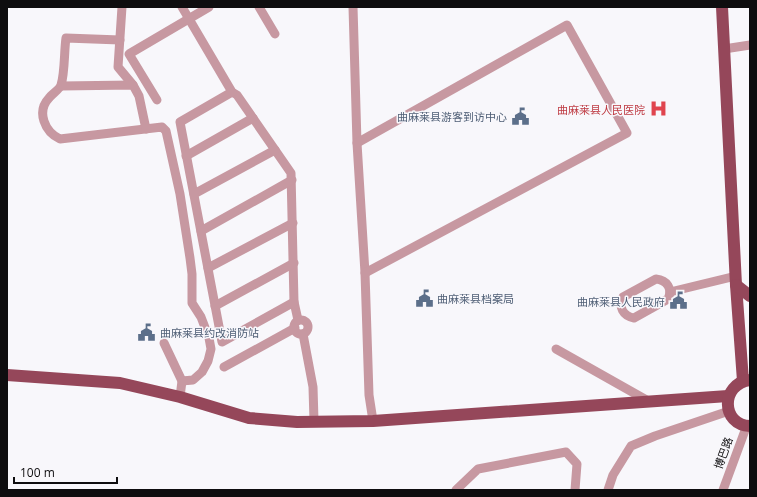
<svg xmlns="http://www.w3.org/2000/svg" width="757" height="497" font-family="'Open Sans','Noto Sans SC',sans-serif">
<rect width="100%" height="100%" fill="#f8f7fb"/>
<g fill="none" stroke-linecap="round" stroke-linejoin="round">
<g stroke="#c798a1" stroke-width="9">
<polyline points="122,7 118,67 133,85"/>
<polyline points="182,7 232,92 237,95 291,173 294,302 298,320"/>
<polyline points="259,7 275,34"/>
<polyline points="353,7 357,143 365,273 369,395 373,421"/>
<path d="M120,40L66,38C64,51 65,73 61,85C60,89 52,94 49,98C36,112 45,132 60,139L162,127L166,131L180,194L190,258L192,274V303L201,317L209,338L211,349L208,361L202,372L193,380L182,381"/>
<polyline points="724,49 750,45"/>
<polyline points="61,86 133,85 139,96 146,129"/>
<polyline points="232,92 180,122 222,342 294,302"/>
<polyline points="157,100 129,54 209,7"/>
<polyline points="357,143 567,25 627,133 365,273"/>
<polyline points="186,156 253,118"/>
<polyline points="194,194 275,150"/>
<polyline points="201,231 292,180"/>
<polyline points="208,268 293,223"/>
<path d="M656,279C667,280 673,289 668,299L634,318C623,316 618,307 623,297Z"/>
<polyline points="670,292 736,276"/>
<polyline points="215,306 294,263"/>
<circle cx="301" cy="327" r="7"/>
<polyline points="303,334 313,387 314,421"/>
<polyline points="164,343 182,381 180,397"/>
<polyline points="556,349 650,402"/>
<polyline points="224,367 295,328"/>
<polyline points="456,490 478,469 566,452 577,464 575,490"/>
<polyline points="608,490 613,475 631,446 655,436 729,411"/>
<polyline points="723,490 747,425"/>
</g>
<g stroke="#95475a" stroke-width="12">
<polyline points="722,7 736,285 743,381"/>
<polyline points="736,285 750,296"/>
<polyline points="7,375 120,383 180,397 249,418 297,422 373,421 728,396"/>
<path d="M750,380C720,384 721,425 750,426"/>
</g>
</g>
<defs>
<symbol id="hospital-bare" viewBox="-9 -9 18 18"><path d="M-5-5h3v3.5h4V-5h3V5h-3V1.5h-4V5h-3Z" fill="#e0444e" stroke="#f8f7fb" stroke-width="2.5" paint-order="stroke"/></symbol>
<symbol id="civic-bare" viewBox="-9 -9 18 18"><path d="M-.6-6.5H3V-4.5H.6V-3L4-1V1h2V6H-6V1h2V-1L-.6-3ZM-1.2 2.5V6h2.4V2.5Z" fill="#5c6f8a" stroke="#f8f7fb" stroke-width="2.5" paint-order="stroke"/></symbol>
</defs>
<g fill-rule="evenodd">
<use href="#hospital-bare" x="646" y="96" width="25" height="25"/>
<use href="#civic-bare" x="508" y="104" width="25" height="25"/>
<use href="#civic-bare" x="412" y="286" width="25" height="25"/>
<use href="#civic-bare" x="666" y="288" width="25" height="25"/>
<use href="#civic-bare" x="134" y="320" width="25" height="25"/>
</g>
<g text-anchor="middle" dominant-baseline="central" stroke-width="3" stroke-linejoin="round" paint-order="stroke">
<g font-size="11" fill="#be3a42" stroke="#f8f7fb" text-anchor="end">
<text x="645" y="109">曲麻莱县人民医院</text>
</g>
<g font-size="11" fill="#4e5e75" stroke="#f8f7fb" text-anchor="end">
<text x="507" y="116">曲麻莱县游客到访中心</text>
<text x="437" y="298" text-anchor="start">曲麻莱县档案局</text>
<text x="665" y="301">曲麻莱县人民政府</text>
<text x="160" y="332" text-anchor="start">曲麻莱县约改消防站</text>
</g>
<g font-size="11" fill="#0e0d0f" stroke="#f8f7fb">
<text transform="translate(723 453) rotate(-70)">博巴路</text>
</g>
</g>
<rect width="757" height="497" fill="none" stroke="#0e0d0f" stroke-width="16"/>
<path d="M14 477v6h103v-6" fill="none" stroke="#0e0d0f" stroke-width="2"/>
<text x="20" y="477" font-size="12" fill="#0e0d0f" stroke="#f8f7fb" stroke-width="3" paint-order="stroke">100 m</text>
</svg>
